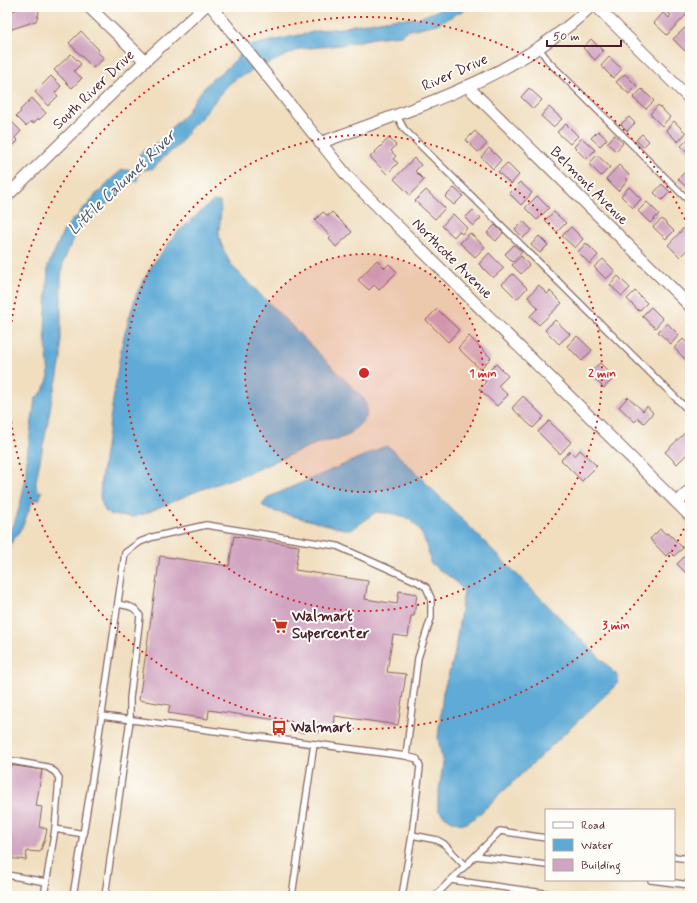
<svg xmlns="http://www.w3.org/2000/svg" width="697" height="903" font-family="Mynerve,sans-serif">
<rect width="100%" height="100%" fill="#fdfcf7"/>
<filter id="ink" filterUnits="userSpaceOnUse"><feTurbulence type="fractalNoise" baseFrequency=".025" numOctaves="2"/><feDisplacementMap in="SourceGraphic" scale="8" xChannelSelector="R" yChannelSelector="G"/><feConvolveMatrix kernelMatrix="1 2 1 2 8 2 1 2 1" color-interpolation-filters="sRGB"/></filter>
<filter id="wash" filterUnits="userSpaceOnUse"><feTurbulence type="fractalNoise" baseFrequency=".012" numOctaves="4" result="noise"/><feDisplacementMap in="SourceGraphic" scale="16" xChannelSelector="R" yChannelSelector="G"/><feGaussianBlur stdDeviation="0.9" result="paint"/><feColorMatrix in="noise" values="0 0 0 0 0 0 0 0 0 0 0 0 0 0 0 0 0 1.4 0 .05"/><feComposite in="paint" operator="in"/></filter>
<g filter="url(#wash)">
<rect width="100%" height="100%" fill="#f0debf"/>
<g fill="#5eaad6" stroke="#546480">
<path d="M446,7H470L437,24L406,31L401,35L374,38L340,45L300,49L237,78L229,84L198,121L188,131L178,146L163,158L154,168C143,171 139,167 137,182L134,181L124,189L82,226L72,241L63,263L61,278V359L57,380L53,393L47,426L36,481C36,486 36,491 42,492L39,500H33L22,527L7,550V537L14,524L20,505L25,482L27,456L35,399L43,391L49,377L45,332L48,266L63,232L72,220L78,216L82,209L88,205L95,195L103,189L109,181L122,170H133L138,165L140,153L157,143L165,137L174,125L185,115L197,96L212,79L226,69L249,46L322,30L344,28L353,25L392,19L419,18Z"/>
<path d="M214,201L220,202C222,213 219,223 219,235C220,245 227,256 231,265L364,399L367,409L366,418L349,435L336,440L321,442L301,450L251,472L197,491L144,514L132,517L120,516L111,515L105,511L100,498L101,479L119,361L124,336L136,295L152,265L177,233L207,206Z"/>
<path d="M386,446L392,449L619,677L617,684L475,818C472,819 469,822 467,823C456,826 445,817 438,810V797L443,765L438,738L443,692L454,657L464,591L454,580L430,563C430,549 420,524 407,518C397,513 386,513 376,512L353,529H344L269,510L262,505L269,497Z"/>
</g>
<g id="blocks">
<g fill="#d1a5c1">
<polygon points="19,7 37,7 39,13 36,21 12,29 10,34 7,33 7,13 18,9"/>
<polygon points="674,7 679,7 687,14 667,35 654,23 663,13 669,18 671,15 668,13"/>
<polygon points="685,28 690,34 690,47 685,51 673,39"/>
<polygon points="81,31 99,50 97,52 104,58 93,68 69,43"/>
<polygon points="591,39 603,51 595,60 583,48"/>
<polygon points="71,54 81,64 74,71 82,78 72,88 54,70"/>
<polygon points="609,57 622,69 613,78 601,66"/>
<polygon points="625,74 637,86 629,94 616,82"/>
<polygon points="51,76 61,86 55,93 58,96 48,106 35,92"/>
<polygon points="529,88 542,100 533,109 521,97"/>
<polygon points="642,89 654,101 646,109 633,98"/>
<polygon points="32,98 46,113 39,120 38,118 33,124 31,121 26,126 16,116 21,112 20,110"/>
<polygon points="658,105 670,117 662,126 650,114"/>
<polygon points="549,107 562,119 553,127 541,116"/>
<polygon points="629,117 635,123 627,131 621,124"/>
<polygon points="11,121 21,131 15,138 18,141 8,151 7,126"/>
<polygon points="674,121 686,133 678,142 666,130"/>
<polygon points="566,124 578,136 570,144 557,132"/>
<polygon points="475,131 487,144 478,152 466,140"/>
<polygon points="598,131 607,139 600,146 591,138"/>
<polygon points="642,134 649,141 643,147 636,140"/>
<polygon points="615,135 623,143 616,151 607,143"/>
<polygon points="690,137 690,154 681,146"/>
<polygon points="389,138 396,145 391,151 396,156 393,159 398,163 387,174 370,157"/>
<polygon points="582,138 595,150 586,159 574,147"/>
<polygon points="489,148 501,160 493,169 481,157"/>
<polygon points="597,155 610,167 601,176 589,164"/>
<polygon points="414,158 421,165 415,171 424,180 410,195 394,179"/>
<polygon points="507,163 519,175 511,184 498,172"/>
<polygon points="619,165 629,175 626,178 628,180 618,191 606,179"/>
<polygon points="686,171 690,176 690,184 686,187 678,179"/>
<polygon points="520,182 532,193 521,205 509,193"/>
<polygon points="662,184 670,192 662,200 654,193"/>
<polygon points="629,187 641,199 633,208 621,196"/>
<polygon points="454,188 463,196 454,205 445,197"/>
<polygon points="426,190 445,208 435,219 415,201"/>
<polygon points="537,196 549,208 537,220 525,208"/>
<polygon points="647,202 659,214 650,223 638,211"/>
<polygon points="473,210 481,218 473,226 465,218"/>
<polygon points="323,212 328,216 332,212 352,232 336,247 329,239 331,237 315,220"/>
<polygon points="554,212 566,223 557,232 545,220"/>
<polygon points="453,214 467,228 462,234 459,231 454,237 442,226"/>
<polygon points="662,219 674,231 666,239 653,227"/>
<polygon points="523,221 532,230 523,238 515,229"/>
<polygon points="495,225 503,233 496,241 487,233"/>
<polygon points="571,227 583,239 575,248 562,236"/>
<polygon points="684,228 690,234 690,246 680,257 668,245"/>
<polygon points="470,233 485,247 475,257 460,243"/>
<polygon points="539,236 548,245 540,253 531,245"/>
<polygon points="586,243 598,255 590,264 578,252"/>
<polygon points="514,245 522,252 513,262 505,254"/>
<polygon points="489,253 504,268 493,278 479,264"/>
<polygon points="521,256 529,265 521,274 512,265"/>
<polygon points="603,259 615,271 606,279 594,267"/>
<polygon points="377,260 385,268 389,264 397,272 379,290 374,285 369,290 358,280"/>
<polygon points="513,274 527,288 517,299 502,284"/>
<polygon points="618,276 630,288 622,296 610,285"/>
<polygon points="539,285 547,294 550,291 562,303 539,325 530,316 538,308 528,297"/>
<polygon points="635,291 647,303 639,311 627,299"/>
<polygon points="651,307 663,319 655,328 642,316"/>
<polygon points="437,309 459,330 448,342 426,320"/>
<polygon points="555,320 570,334 559,344 545,330"/>
<polygon points="667,323 679,335 671,344 658,332"/>
<polygon points="469,336 491,358 480,369 458,348"/>
<polygon points="577,336 592,350 582,361 567,346"/>
<polygon points="683,339 690,346 690,356 686,360 674,348"/>
<polygon points="600,363 614,377 604,388 589,373"/>
<polygon points="496,364 508,376 498,386 508,395 497,406 479,389 486,382 482,378"/>
<polygon points="523,396 544,417 533,428 512,408"/>
<polygon points="628,397 643,411 647,406 653,413 644,423 638,418 635,422 619,407"/>
<polygon points="549,421 571,442 560,454 538,432"/>
<polygon points="690,428 690,451 677,464 665,452"/>
<polygon points="580,450 597,466 582,481 561,460 570,451 575,456"/>
<polygon points="660,529 666,534 668,533 683,548 674,556 670,552 666,556 650,539"/>
<polygon points="234,536 299,546 295,570 368,581 365,599 397,604 399,591 417,594 414,616 411,616 408,637 393,635 387,672 406,674 398,725 335,716 334,728 320,726 319,733 306,731 306,733 290,731 291,722 209,710 208,719 168,713 170,705 139,700 160,556 229,566"/>
<polygon points="688,553 690,555 690,577 677,564"/>
<polygon points="8,765 42,770 36,806 42,807 39,827 47,829 45,839 40,852 27,851 26,860 7,858"/>
</g>
</g>
</g>
<g filter="url(#ink)">
<use href="#blocks" fill-opacity="0" stroke="#84625f" stroke-width="1"/>
<g fill="none" stroke-linecap="round" stroke-linejoin="round">
<defs>
<g id="lane">
<polyline points="539,48 549,62 690,202"/>
<polyline points="396,114 404,129 690,412"/>
<polyline points="102,716 406,756 417,759 420,767 412,835 402,896"/>
<polyline points="7,760 47,767 55,772 59,778 55,829 84,834"/>
<polyline points="412,835 437,840 444,844 465,866"/>
<polyline points="476,856 546,865"/>
<polyline points="674,857 690,859"/>
<polyline points="7,875 46,882"/>
<polyline points="451,880 565,896"/>
<polyline points="651,880 690,885"/>
<polyline points="44,896 55,829"/>
<polyline points="73,896 96,755 125,553 140,542 153,537 206,525 337,546 416,581 426,587 431,598 431,618 418,658 406,756"/>
<path d="M105,896L130,720V698L140,616C136,606 127,606 118,604"/>
<polyline points="292,896 314,744"/>
<polyline points="435,896 500,831 546,838"/>
</g>
<g id="street">
<polyline points="89,7 145,61"/>
<polyline points="212,7 348,177 690,516"/>
<polyline points="597,7 690,99"/>
<polyline points="467,86 690,306"/>
<path d="M320,143C414,108 516,78 590,7"/>
<polyline points="7,196 145,61 204,7"/>
<polyline points="677,503 690,490"/>
</g>
</defs>
<use href="#lane" stroke="#84625f" stroke-width="8"/>
<use href="#street" stroke="#84625f" stroke-width="13"/>
<use href="#lane" stroke="#fff" stroke-width="5.5"/>
<use href="#street" stroke="#fff" stroke-width="11"/>
</g>
</g>
<circle cx="364" cy="373" r="119" fill="#d62828" fill-opacity=".12"/>
<g fill="none" stroke="#d62828" stroke-width="2" stroke-dasharray="2 4">
<circle cx="364" cy="373" r="119"/>
<circle cx="364" cy="373" r="238"/>
<path d="M689 518A356 356 0 1 1 689 228"/>
</g>
<defs>
<symbol id="supermarket-bare" viewBox="-9 -9 18 18"><path d="M-6-5.5h2.5l.6 2H6L4.5 2H-2.5L-4.4-4H-6ZM-1.5 3.2a1.3 1.3 0 1 0 .1 0ZM3 3.2a1.3 1.3 0 1 0 .1 0Z" fill="#c8321e" stroke="#fdfcf7" stroke-width="2.5" paint-order="stroke"/></symbol>
<symbol id="bus-bare" viewBox="-9 -9 18 18"><path d="M-5-6H5V4H4V6H2V4H-2V6H-4V4H-5ZM-3.5-4V0h7V-4ZM-3.5 1.2v1.5H-2V1.2ZM2 1.2v1.5H3.5V1.2Z" fill="#c8321e" stroke="#fdfcf7" stroke-width="2.5" paint-order="stroke"/></symbol>
</defs>
<g fill-rule="evenodd">
<use href="#supermarket-bare" x="269" y="615" width="22" height="22"/>
<use href="#bus-bare" x="268" y="717" width="22" height="22"/>
</g>
<g text-anchor="middle" dominant-baseline="central" stroke-width="4" stroke-linejoin="round" paint-order="stroke">
<g font-size="15" fill="#4a1f2b" stroke="#fdfcf7">
<text transform="translate(455 73) rotate(-24)">River Drive</text>
<text transform="translate(94 90) rotate(-44)">South River Drive</text>
<text transform="translate(589 186) rotate(45)">Belmont Avenue</text>
<text transform="translate(452 259) rotate(45)">Northcote Avenue</text>
</g>
<g font-size="15" font-weight="bold" fill="#4a1f2b" stroke="#fdfcf7" text-anchor="start">
<text x="292" y="617">Walmart<tspan x="292" dy="17">Supercenter</tspan></text>
<text x="291" y="728">Walmart</text>
</g>
<g font-size="16" font-style="italic" fill="#52576f" stroke="#fdfcf7">
<text transform="translate(122 183) rotate(-44)">Little Calumet River</text>
</g>
</g>
<circle cx="364" cy="373" r="6" fill="#d62828" stroke="#fdfcf7" stroke-width="2"/>
<g font-size="12" text-anchor="middle" font-weight="bold" fill="#d62828" stroke="#fdfcf7" stroke-width="4" stroke-linejoin="round" paint-order="stroke">
<text x="483" y="377">1 min</text>
<text x="602" y="377">2 min</text>
<text x="616" y="629">3 min</text>
</g>
<rect width="697" height="903" fill="none" stroke="#fdfcf7" stroke-width="24"/>
<rect x="545" y="809" width="130" height="72" fill="#fdfcf7" stroke="#b5a4a5"/>
<rect x="553" y="822" width="20" height="6" fill="#ffffff" stroke="#b5a4a5"/>
<text x="581" y="829" font-size="12" fill="#4a1f2b">Road</text>
<rect x="553" y="839" width="20" height="12" fill="#5eaad6" stroke="#b5a4a5"/>
<text x="581" y="849" font-size="12" fill="#4a1f2b">Water</text>
<rect x="553" y="859" width="20" height="12" fill="#d1a5c1" stroke="#b5a4a5"/>
<text x="581" y="869" font-size="12" fill="#4a1f2b">Building</text>
<path d="M547 40v6h74v-6" fill="none" stroke="#4a1f2b" stroke-width="2"/>
<text x="553" y="40" font-size="12" fill="#4a1f2b" stroke="#fdfcf7" stroke-width="3" paint-order="stroke">50 m</text>
</svg>
